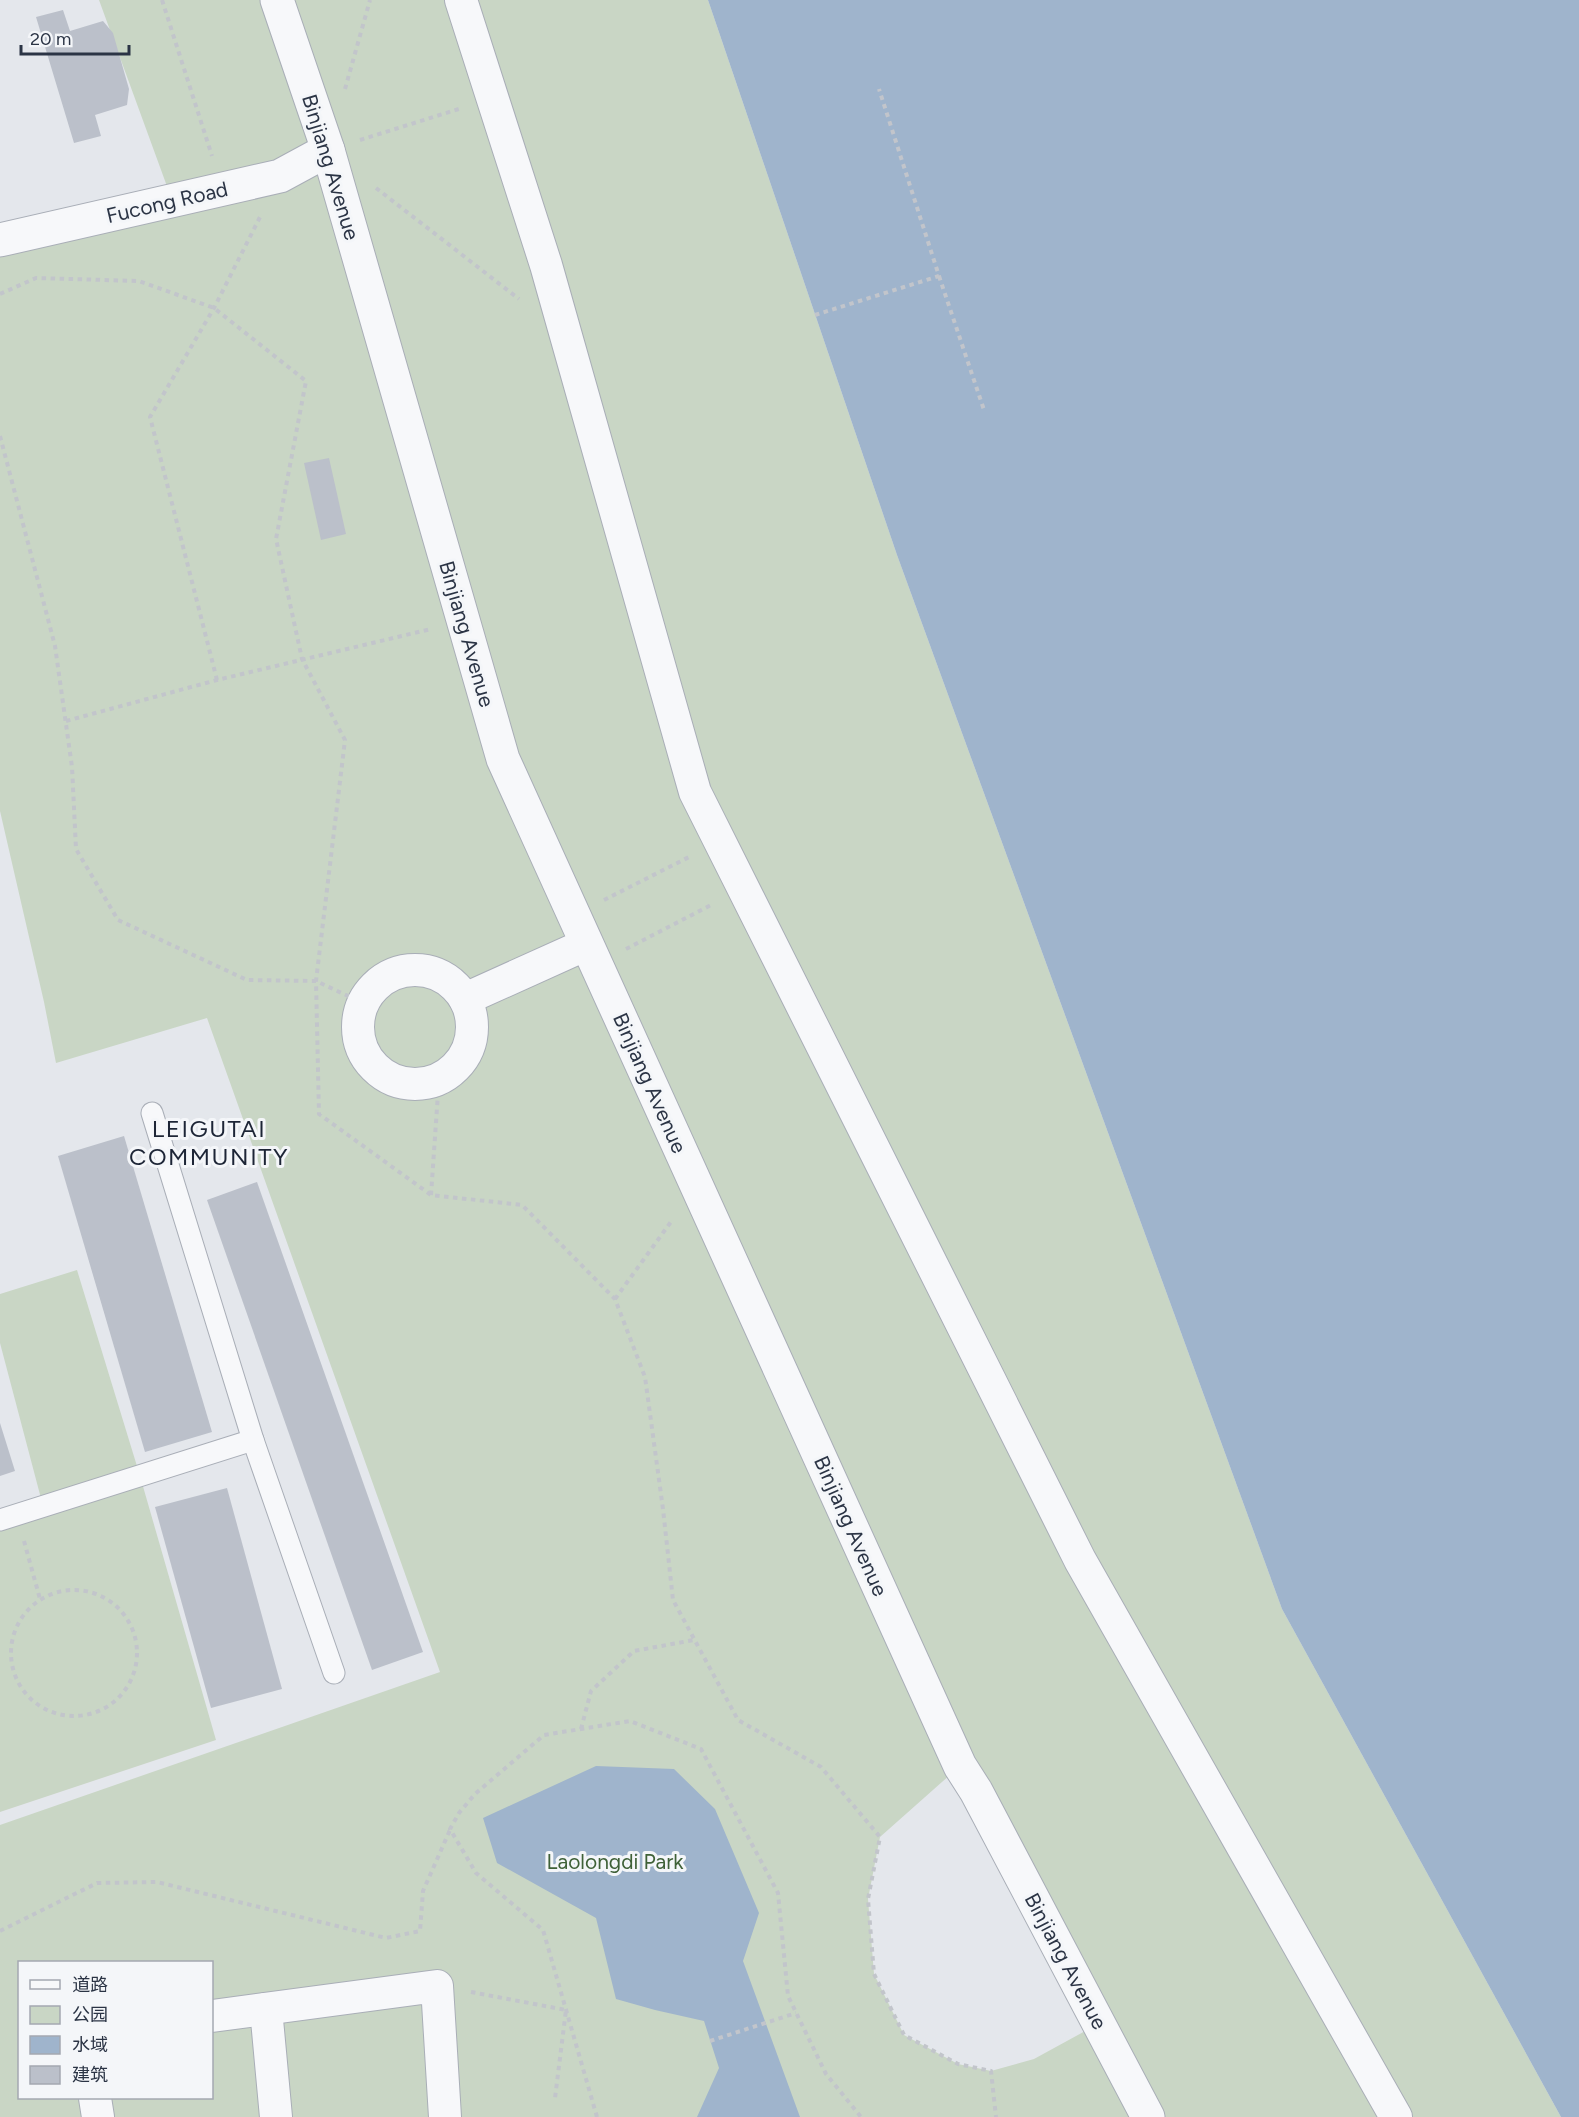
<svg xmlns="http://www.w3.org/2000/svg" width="1579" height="2117" font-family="Figtree,'Noto Sans SC',sans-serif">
<rect width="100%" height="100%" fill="#e4e7ec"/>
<g fill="#c9d6c5" fill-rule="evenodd">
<path d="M99,0H708L897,555L1282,1609L1561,2117H0V1825L440,1672L207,1018L56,1063L44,1002L0,811V240L172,200ZM960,1766L1098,2024L1034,2059L991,2071L958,2064L904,2035L874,1974L868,1899L880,1837ZM20,1962H212V2098H20Z"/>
<polygon points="77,1270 140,1476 216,1740 0,1812 0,1520 43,1506 0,1343 0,1294"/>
</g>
<g fill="#9fb4cc">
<polygon points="708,0 1579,0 1579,2117 1561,2117 1282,1609 897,555"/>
<polygon points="596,1766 674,1769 715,1809 759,1913 743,1961 800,2117 697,2117 719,2068 704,2021 655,2010 616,1999 596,1918 497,1863 483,1818"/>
</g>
<g fill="#bbc0ca">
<polygon points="63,10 70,31 103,21 113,33 129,89 127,105 95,115 101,136 74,143 36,17"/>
<polygon points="329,458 346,534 321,540 304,463"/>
<polygon points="124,1136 212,1432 145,1452 58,1156"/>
<polygon points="257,1182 423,1652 372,1670 207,1200"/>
<polygon points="0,1423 15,1471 0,1476"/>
<polygon points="227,1488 282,1689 211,1708 155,1507"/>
</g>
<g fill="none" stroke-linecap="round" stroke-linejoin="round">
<defs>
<g id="service">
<polyline points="253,1440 334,1673"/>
<polyline points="0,1520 253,1440 152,1113"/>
</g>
<g id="pedestrian">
<polyline points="461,0 546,265 695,792 1080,1560 1396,2117"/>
<circle cx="415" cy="1027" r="57"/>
<polyline points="465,999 587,944"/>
<polyline points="266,2009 276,2117"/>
<polyline points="212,2016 437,1986 445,2117"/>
<polyline points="95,2098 98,2117"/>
</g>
<polyline id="minor" points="0,240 280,176 328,150"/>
<polyline id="tertiary" points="277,0 328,150 503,759 960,1766 976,1791 1148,2117"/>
</defs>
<use href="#service" stroke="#a9aeb7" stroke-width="23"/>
<use href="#pedestrian" stroke="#a9aeb7" stroke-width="34"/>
<use href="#minor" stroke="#a9aeb7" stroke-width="35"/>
<use href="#tertiary" stroke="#a9aeb7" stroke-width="35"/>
<g stroke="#c2c5cb" stroke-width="4" stroke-dasharray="4.5 4.5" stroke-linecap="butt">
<polyline points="162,0 212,156"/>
<polyline points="345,89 370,0"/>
<polyline points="360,140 462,108"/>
<polyline points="376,188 519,299"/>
<polyline points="939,276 984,410"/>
<polyline points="0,294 36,278 139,281 214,308 306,381 276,539 302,659 345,740 316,981 319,1114 431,1195 522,1205 615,1299 645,1377 663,1509 673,1600 738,1720 821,1767 880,1837 868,1899 874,1974 904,2035 958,2064 991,2071 996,2117"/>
<polyline points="815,315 939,276 879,89"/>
<polyline points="0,436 55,646 72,767 76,849 118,920 247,980 316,981 363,1003"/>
<polyline points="217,680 150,417 214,308 260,217"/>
<polyline points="66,721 217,680 431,629"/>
<polyline points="604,900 691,856"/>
<polyline points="626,949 713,904"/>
<polyline points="431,1195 439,1079"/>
<polyline points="615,1299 673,1219"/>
<polyline points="24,1541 40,1599"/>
<circle cx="74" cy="1653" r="63"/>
<polyline points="581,1729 591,1691 634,1651 694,1640"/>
<polyline points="0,1931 97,1883 157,1882 386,1938 420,1931 423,1891 450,1830"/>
<polyline points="471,1992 566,2010 555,2098"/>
<polyline points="710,2041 796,2013"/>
<polyline points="597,2117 543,1930 476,1873 450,1829 459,1813 475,1794 544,1735 630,1721 701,1749 778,1893 788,1996 826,2074 861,2117"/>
</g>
<use href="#service" stroke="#f7f8fa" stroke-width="21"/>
<use href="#pedestrian" stroke="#f7f8fa" stroke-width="32"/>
<use href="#minor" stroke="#f7f8fa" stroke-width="33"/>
<use href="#tertiary" stroke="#f7f8fa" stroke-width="33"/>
</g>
<g text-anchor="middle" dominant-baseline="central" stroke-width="6" stroke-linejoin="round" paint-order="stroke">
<g font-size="21" fill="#2b3445" stroke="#f4f6f9">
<text transform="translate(331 167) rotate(73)">Binjiang Avenue</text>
<text transform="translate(167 202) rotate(-13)">Fucong Road</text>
<text transform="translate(467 634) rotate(74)">Binjiang Avenue</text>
<text transform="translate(650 1083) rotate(66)">Binjiang Avenue</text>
<text transform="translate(851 1526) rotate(66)">Binjiang Avenue</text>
<text transform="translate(1066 1961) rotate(62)">Binjiang Avenue</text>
</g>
<g font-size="21" fill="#3f6138" stroke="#f4f6f9">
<text x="615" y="1861">Laolongdi Park</text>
</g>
<g font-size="24" letter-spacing="1.5" fill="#1d2536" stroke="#f4f6f9">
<text x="209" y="1128">LEIGUTAI<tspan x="209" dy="28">COMMUNITY</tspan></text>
</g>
</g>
<rect x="18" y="1961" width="195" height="138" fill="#f4f6f9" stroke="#a4a8b1" stroke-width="1.5"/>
<rect x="30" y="1980" width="30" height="9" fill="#f7f8fa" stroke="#a4a8b1" stroke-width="1.5"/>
<text x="72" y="1991" font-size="18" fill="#2b3445">道路</text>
<rect x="30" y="2006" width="30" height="18" fill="#c9d6c5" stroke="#a4a8b1" stroke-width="1.5"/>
<text x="72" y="2021" font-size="18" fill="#2b3445">公园</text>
<rect x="30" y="2036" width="30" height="18" fill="#9fb4cc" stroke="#a4a8b1" stroke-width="1.5"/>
<text x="72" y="2051" font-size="18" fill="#2b3445">水域</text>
<rect x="30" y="2066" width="30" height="18" fill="#bbc0ca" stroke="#a4a8b1" stroke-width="1.5"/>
<text x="72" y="2081" font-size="18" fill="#2b3445">建筑</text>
<path d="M21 45v9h108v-9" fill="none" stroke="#2b3445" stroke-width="3"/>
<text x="30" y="45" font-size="18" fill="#2b3445" stroke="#f4f6f9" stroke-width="4.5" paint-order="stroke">20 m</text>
</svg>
